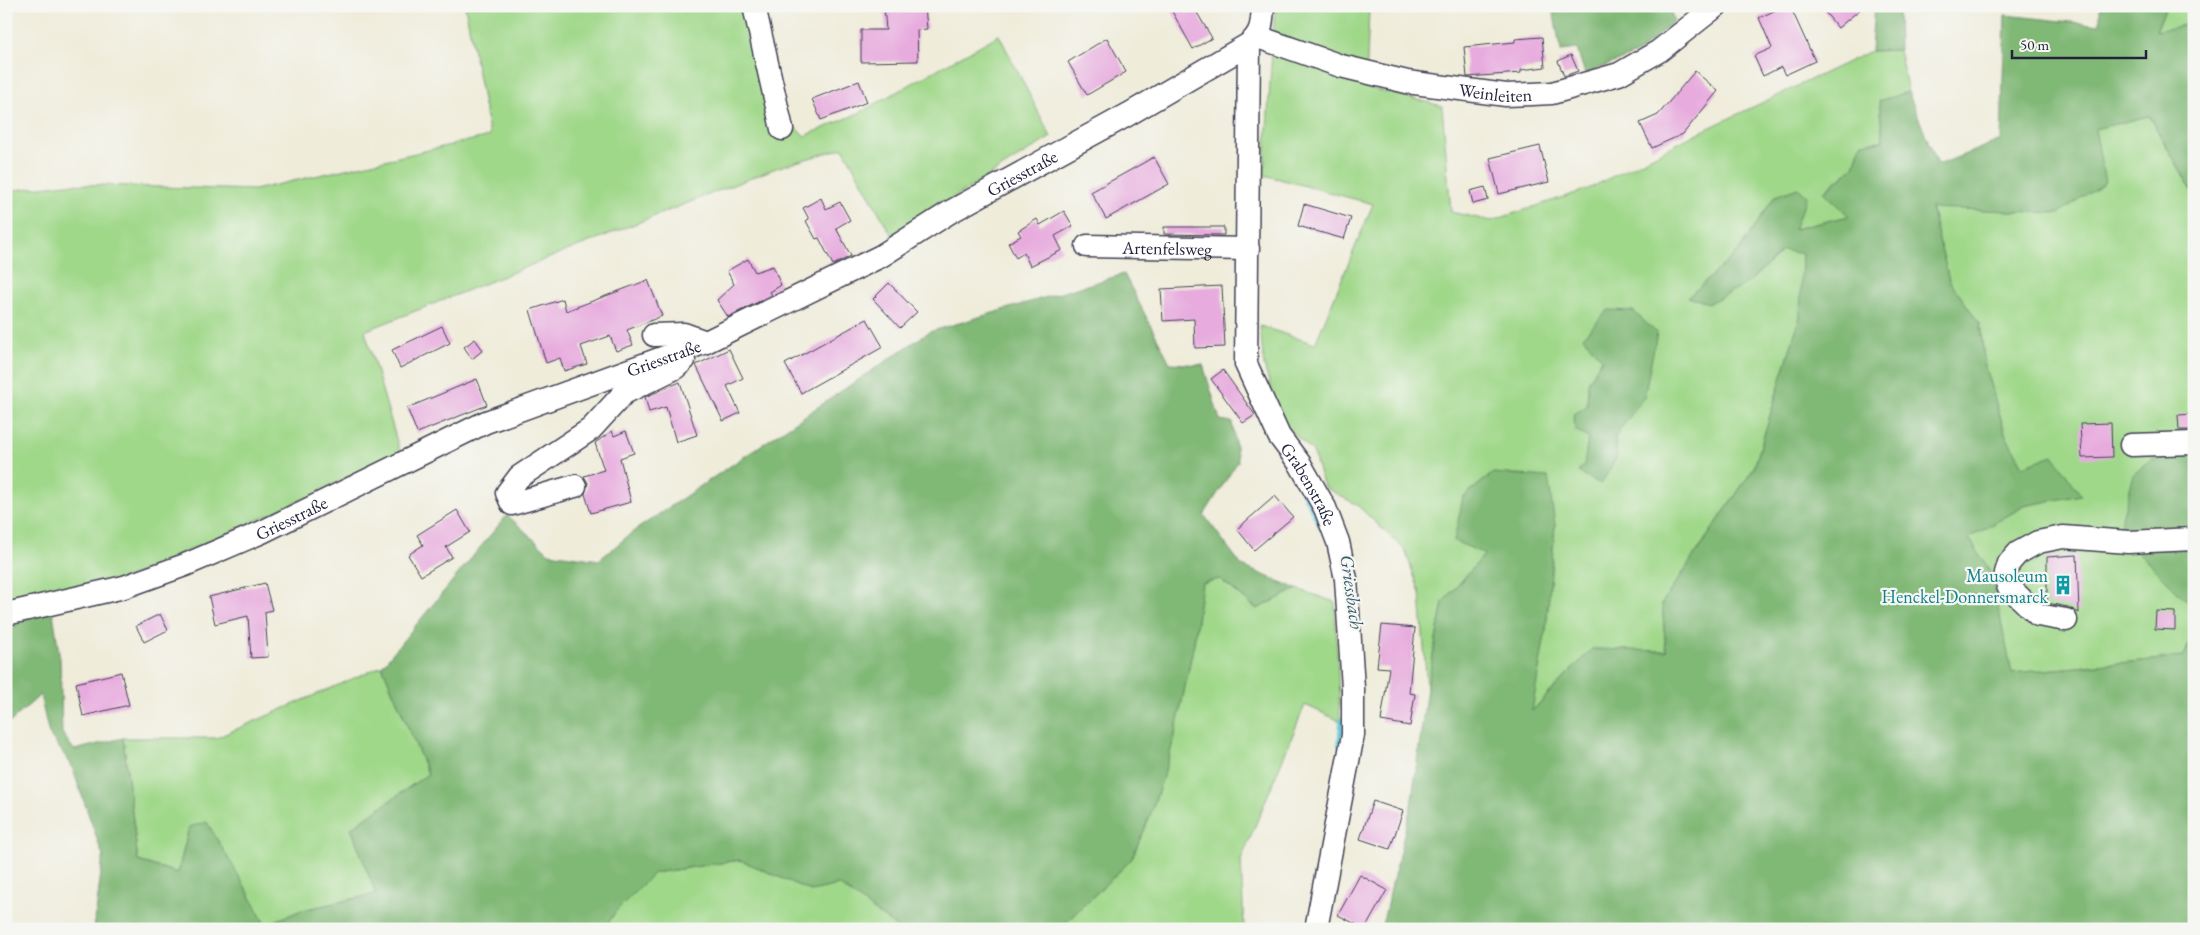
<svg xmlns="http://www.w3.org/2000/svg" width="2200" height="935" font-family="'EB Garamond',serif">
<rect width="100%" height="100%" fill="#f6f6f2"/>
<filter id="ink" filterUnits="userSpaceOnUse"><feTurbulence type="fractalNoise" baseFrequency=".02" numOctaves="2"/><feDisplacementMap in="SourceGraphic" scale="10" xChannelSelector="R" yChannelSelector="G"/><feConvolveMatrix kernelMatrix="1 2 1 2 8 2 1 2 1" color-interpolation-filters="sRGB"/></filter>
<filter id="wash" filterUnits="userSpaceOnUse"><feTurbulence type="fractalNoise" baseFrequency=".0096" numOctaves="4" result="noise"/><feDisplacementMap in="SourceGraphic" scale="20" xChannelSelector="R" yChannelSelector="G"/><feGaussianBlur stdDeviation="1.12" result="paint"/><feColorMatrix in="noise" values="0 0 0 0 0 0 0 0 0 0 0 0 0 0 0 0 0 1.4 0 .05"/><feComposite in="paint" operator="in"/></filter>
<g filter="url(#wash)">
<rect width="100%" height="100%" fill="#efecda"/>
<g fill="#a0d88a" stroke="#617d62">
<polygon points="465,6 745,6 777,131 794,127 805,136 859,113 999,35 1051,137 892,236 843,148 776,168 365,331 400,452 308,497 129,577 51,600 6,634 6,191 67,184 254,190 490,136"/>
<polygon points="1275,6 1400,6 1369,8 1366,87 1442,106 1451,212 1491,221 1588,189 1694,135 1871,51 1899,50 1908,92 1879,101 1883,141 1861,143 1854,167 1824,191 1849,216 1794,229 1775,196 1738,252 1688,297 1748,283 1783,250 1802,253 1800,317 1754,468 1662,603 1666,652 1592,649 1531,712 1546,629 1555,525 1485,554 1443,602 1427,688 1420,593 1405,550 1357,505 1324,487 1313,452 1282,422 1264,366 1260,326 1315,344 1373,204 1264,175"/>
<polygon points="2166,6 2194,6 2194,23 2156,32"/>
<polygon points="2149,116 2194,194 2194,452 2118,532 2194,608 2194,629 2184,657 2012,673 1990,571 1969,538 2024,506 2080,495 2023,466 2006,436 1985,368 1980,324 1949,280 1931,207 2059,213 2094,129"/>
<polygon points="1220,579 1257,609 1297,589 1335,602 1340,721 1305,705 1241,860 1244,929 1059,929 1131,860 1149,818 1164,774 1175,735 1194,643 1202,583"/>
<polygon points="382,666 428,774 351,828 376,894 302,910 265,925 247,890 189,827 178,873 138,861 123,738 216,738"/>
<polygon points="741,860 811,891 839,884 899,929 605,929 615,912 654,873"/>
</g>
<g fill="#80b876" stroke="#516d58">
<polygon points="1552,6 1668,6 1674,21 1638,53 1585,74 1577,49 1561,51"/>
<polygon points="1874,6 1898,6 1899,50 1871,51"/>
<polygon points="2100,6 2166,6 2156,31 2194,23 2194,194 2149,116 2095,129 2105,182 2059,213 1931,208 1949,280 1980,324 1985,368 2006,436 2023,466 2053,455 2081,495 2024,506 1969,538 1990,571 2012,673 2184,657 2194,629 2194,929 1381,929 1411,806 1427,688 1443,602 1485,554 1454,541 1463,497 1493,473 1548,477 1555,525 1546,629 1532,711 1592,649 1666,651 1662,603 1754,468 1800,317 1802,254 1783,250 1748,283 1709,303 1688,297 1738,252 1775,196 1798,188 1807,196 1794,229 1849,216 1824,192 1854,167 1861,143 1883,141 1879,101 1908,92 1938,165 2001,140 2005,15 2100,25"/>
<polygon points="1124,274 1170,363 1203,365 1220,420 1232,422 1238,461 1204,515 1242,566 1297,589 1257,609 1220,579 1202,583 1194,643 1175,735 1164,774 1149,818 1131,860 1059,929 899,929 839,885 811,891 740,860 654,873 615,912 605,929 94,929 103,856 71,764 49,734 40,695 6,726 6,634 51,600 60,659 62,733 74,750 123,738 138,861 178,873 189,827 207,822 247,890 265,925 302,910 376,894 351,828 428,774 382,666 507,515 549,553 599,560 634,531 929,332"/>
<polygon points="1608,310 1633,311 1657,333 1644,397 1615,437 1617,457 1601,484 1578,472 1584,465 1588,438 1575,430 1574,414 1587,406 1588,383 1602,359 1583,337"/>
<polygon points="2194,452 2194,608 2118,532 2134,474 2151,460"/>
</g>
<g fill="none" stroke-linecap="round" stroke-linejoin="round">
<g stroke="#5ac4d5" stroke-width="5.5">
<polyline points="1303,491 1320,525"/>
<polyline points="1340,746 1342,720"/>
</g>
</g>
<g id="blocks">
<g fill="#e7abde">
<polygon points="884,6 925,6 927,29 917,30 918,61 861,62 861,30 886,30"/>
<polygon points="1169,6 1193,6 1212,38 1193,49"/>
<polygon points="1784,6 1790,6 1815,61 1785,75 1781,67 1763,76 1754,56 1772,48 1759,18"/>
<polygon points="1820,6 1864,6 1838,28"/>
<polygon points="1542,37 1545,67 1521,70 1521,73 1467,77 1464,47 1515,42 1515,39"/>
<polygon points="1107,38 1126,72 1087,95 1068,62"/>
<polygon points="1571,55 1578,71 1564,76 1558,61"/>
<polygon points="1695,71 1718,91 1683,134 1652,148 1640,123 1658,115"/>
<polygon points="859,81 867,102 821,120 812,99"/>
<polygon points="1540,146 1549,182 1499,194 1490,158"/>
<polygon points="1154,157 1169,184 1106,219 1091,192"/>
<polygon points="1485,187 1488,200 1473,204 1470,191"/>
<polygon points="821,198 826,209 840,202 850,220 836,228 851,256 833,265 819,238 816,239 806,221 809,219 803,208"/>
<polygon points="1304,204 1351,218 1344,239 1298,226"/>
<polygon points="1064,211 1073,226 1055,236 1062,250 1030,266 1024,253 1016,258 1008,243 1021,236 1018,231 1037,219 1040,225"/>
<polygon points="1164,227 1224,227 1224,235 1164,234"/>
<polygon points="748,259 755,272 773,266 781,285 770,292 772,295 728,317 717,300 734,284 727,271"/>
<polygon points="648,280 662,316 627,330 633,345 616,351 610,336 581,346 587,364 564,371 560,358 546,363 530,310 563,299 566,311"/>
<polygon points="889,283 917,312 900,328 873,299"/>
<polygon points="1222,286 1225,347 1195,348 1194,319 1163,321 1161,289"/>
<polygon points="867,319 883,347 801,393 785,364"/>
<polygon points="442,326 450,343 400,368 392,350"/>
<polygon points="475,339 483,350 472,359 464,347"/>
<polygon points="729,349 743,378 727,386 740,413 723,421 696,365"/>
<polygon points="1223,370 1255,415 1243,423 1211,379"/>
<polygon points="477,379 487,405 417,433 407,408"/>
<polygon points="680,382 697,435 676,442 666,407 649,412 645,397"/>
<polygon points="2194,414 2194,430 2179,430 2178,415"/>
<polygon points="2111,423 2112,457 2082,458 2080,424"/>
<polygon points="612,431 614,436 626,431 634,453 620,458 631,502 591,513 585,494 588,483 584,476 604,470 595,443"/>
<polygon points="1275,496 1293,517 1254,550 1237,529"/>
<polygon points="457,510 470,532 446,547 452,557 421,576 408,555 423,545 417,535"/>
<polygon points="2077,555 2079,613 2068,607 2047,603 2047,557"/>
<polygon points="265,583 272,610 265,612 268,657 251,658 248,616 215,624 209,597"/>
<polygon points="2156,611 2175,612 2175,630 2155,629"/>
<polygon points="160,614 168,630 144,642 136,626"/>
<polygon points="1382,625 1415,628 1409,693 1415,694 1410,726 1381,721 1389,668 1377,667"/>
<polygon points="121,672 129,705 83,716 76,683"/>
<polygon points="1373,801 1403,811 1390,849 1360,839"/>
<polygon points="1360,875 1387,890 1365,929 1338,915"/>
</g>
</g>
</g>
<g filter="url(#ink)">
<use href="#blocks" fill-opacity="0" stroke="#414053" stroke-width="1"/>
<g fill="none" stroke-linecap="round" stroke-linejoin="round">
<defs>
<g id="minor">
<polyline points="754,6 782,129"/>
<path id="s1" d="M1258,37L1341,66L1407,82L1506,95L1532,94L1552,93L1619,74L1659,51L1716,6"/>
<path id="s2" d="M1249,44L1246,364L1279,436L1300,464L1325,508L1338,542L1346,579L1353,688V735L1316,929"/>
<path id="s3" d="M1087,246L1248,249"/>
<polyline points="654,335 684,334 706,342"/>
<polyline points="2131,445 2194,443"/>
<polyline points="575,486 512,504 507,493 519,477 591,429 624,393 675,368 684,360"/>
<path id="s4" d="M6,614L124,587L185,565L262,532L486,422L706,342L881,256L950,212L1129,114L1249,44C1262,33 1262,23 1263,6"/>
<polyline points="2066,620 2038,615 2008,586 2006,573 2009,563 2018,553 2038,542 2063,537 2128,542 2194,539"/>
</g>
</defs>
<use href="#minor" stroke="#414053" stroke-width="25"/>
<use href="#minor" stroke="#fff" stroke-width="22"/>
</g>
</g>
<defs>
<symbol id="building-bare" viewBox="-9 -9 18 18"><path d="M-4-6H4V6H1V3H-1V6H-4ZM-2.5-4.3h1.7v1.8h-1.7ZM.8-4.3h1.7v1.8H.8ZM-2.5-1h1.7V.8h-1.7ZM.8-1h1.7V.8H.8Z" fill="#0f9aa8" stroke="#f6f6f2" stroke-width="2.5" paint-order="stroke"/></symbol>
</defs>
<g fill-rule="evenodd">
<use href="#building-bare" x="2049" y="571" width="28" height="28"/>
</g>
<g text-anchor="middle" dominant-baseline="central" stroke-width="4.5" stroke-linejoin="round" paint-order="stroke">
<g font-size="18" fill="#22223b" stroke="#f6f6f2">
<text stroke="none"><textPath href="#s1" startOffset="245">Weinleiten</textPath></text>
<text stroke="none"><textPath href="#s4" startOffset="1112">Griesstraße</textPath></text>
<text stroke="none"><textPath href="#s3" startOffset="80">Artenfelsweg</textPath></text>
<text stroke="none"><textPath href="#s4" startOffset="708">Griesstraße</textPath></text>
<text stroke="none"><textPath href="#s2" startOffset="456">Grabenstraße</textPath></text>
<text stroke="none"><textPath href="#s4" startOffset="302">Griesstraße</textPath></text>
</g>
<g font-size="18" fill="#0d838f" stroke="#f6f6f2" text-anchor="end">
<text x="2048" y="575">Mausoleum<tspan x="2048" dy="21">Henckel-Donnersmarck</tspan></text>
</g>
<g font-size="19" font-style="italic" fill="#365b71" stroke="#f6f6f2">
<text transform="translate(1352 592) rotate(82)">Griessbach</text>
</g>
</g>
<rect width="2200" height="935" fill="none" stroke="#f6f6f2" stroke-width="25"/>
<path d="M2012 50v8h134v-8" fill="none" stroke="#22223b" stroke-width="2.5"/>
<text x="2020" y="50" font-size="15" fill="#22223b" stroke="#f6f6f2" stroke-width="4" paint-order="stroke">50 m</text>
</svg>
